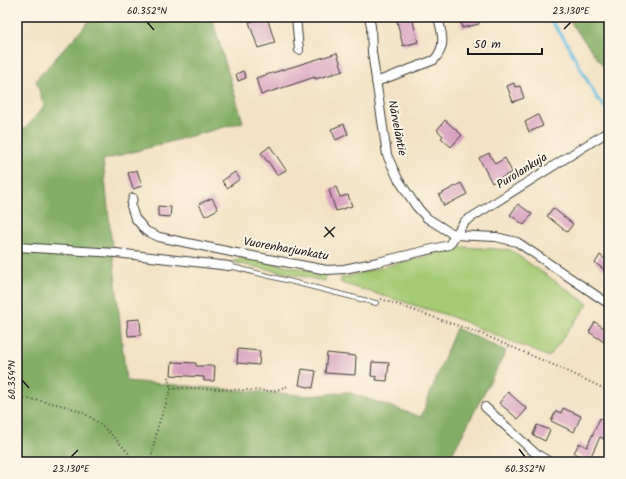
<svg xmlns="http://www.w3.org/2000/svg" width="626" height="479" font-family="Kalam,sans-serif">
<rect width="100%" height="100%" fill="#fcf5e5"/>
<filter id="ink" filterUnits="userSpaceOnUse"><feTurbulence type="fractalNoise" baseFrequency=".025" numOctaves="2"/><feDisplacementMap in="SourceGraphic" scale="8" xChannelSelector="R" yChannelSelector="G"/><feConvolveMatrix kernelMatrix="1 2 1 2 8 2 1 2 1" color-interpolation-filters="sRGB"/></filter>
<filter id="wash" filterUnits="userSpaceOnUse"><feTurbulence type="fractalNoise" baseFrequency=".012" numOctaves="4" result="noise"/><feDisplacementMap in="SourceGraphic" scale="16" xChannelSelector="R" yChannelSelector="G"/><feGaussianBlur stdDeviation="0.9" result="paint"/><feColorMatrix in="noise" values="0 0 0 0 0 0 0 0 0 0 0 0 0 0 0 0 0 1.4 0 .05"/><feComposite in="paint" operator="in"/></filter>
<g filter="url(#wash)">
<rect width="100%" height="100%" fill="#f3e2c5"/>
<g fill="#a5ca74" stroke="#607348">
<polygon points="462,247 510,250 588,304 549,357 450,316 341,283 341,278"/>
<polygon points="240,258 263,261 326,274 325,281 232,262"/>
</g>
<g fill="#84ae66" stroke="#506541">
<polygon points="93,17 215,17 212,19 243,122 103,160 126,381 311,396 347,392 421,417 456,328 506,351 448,462 17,462 17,133 27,127 44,106 36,80"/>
<polygon points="567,17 609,17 609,74 568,19"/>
</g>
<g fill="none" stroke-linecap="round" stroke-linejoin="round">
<polyline stroke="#65bee3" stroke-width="3" points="550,17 552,22 565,40 597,98 609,112"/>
</g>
<g id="blocks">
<g fill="#d7a0c0">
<polygon points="267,17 275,43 258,48 249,22"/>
<polygon points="396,17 412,17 418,42 403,46"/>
<polygon points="460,17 478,17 479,24 462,28"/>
<polygon points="337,53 343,71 315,79 315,77 261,95 256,78"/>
<polygon points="243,71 246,78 238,81 236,74"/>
<polygon points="514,83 515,87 520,86 524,98 513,102 507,86"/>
<polygon points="538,115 543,126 529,132 525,122"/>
<polygon points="445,120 462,135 451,147 441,138 443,136 437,130"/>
<polygon points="344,124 348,134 336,140 331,129"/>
<polygon points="270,146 286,170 277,175 268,161 267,161 261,153"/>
<polygon points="489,153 495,164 505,158 512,172 492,183 479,158"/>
<polygon points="137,170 142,186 133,189 128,173"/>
<polygon points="235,172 240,179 227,188 222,181"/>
<polygon points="461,183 467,194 444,206 439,195"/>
<polygon points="336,187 340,197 348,195 352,206 336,211 329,190"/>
<polygon points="212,198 218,209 205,216 199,204"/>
<polygon points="518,204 532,214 524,225 510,215"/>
<polygon points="158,206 171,207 170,217 158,216"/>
<polygon points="553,208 573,224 567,232 547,216"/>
<polygon points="600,255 609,262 609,265 605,270 595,263"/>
<polygon points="140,319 141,335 128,336 127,320"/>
<polygon points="595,322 607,330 605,332 608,335 604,342 589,332"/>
<polygon points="238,349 260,351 259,365 237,363"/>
<polygon points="327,353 356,356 355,375 325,373"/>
<polygon points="172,362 196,363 196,366 215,366 214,381 204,381 204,377 171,375"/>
<polygon points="372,362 389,363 387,381 376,380 377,377 371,376"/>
<polygon points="302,369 316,371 313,388 299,385"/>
<polygon points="508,392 527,409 518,419 499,403"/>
<polygon points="563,408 581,416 574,432 551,421 556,411 561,413"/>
<polygon points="600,418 609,423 609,441 600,437 589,460 574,453 579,443 587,447"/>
<polygon points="537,425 550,430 545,441 533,435"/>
</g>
</g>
</g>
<g filter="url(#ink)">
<use href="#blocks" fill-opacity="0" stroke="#3c3a35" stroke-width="1"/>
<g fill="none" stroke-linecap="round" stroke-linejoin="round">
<defs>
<polyline id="lane" points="229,266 376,303"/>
<g id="street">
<polyline points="296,17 299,50"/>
<polyline points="369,17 371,26 372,52 387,155 398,179 416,206 427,218 454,235 496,237 517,242 609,304"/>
<path d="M376,82L434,60C447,46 442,34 438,17"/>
<polyline points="133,198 131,206 135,218 146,231 159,237 231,252 327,270 344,269 378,262 449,245 464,222 606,133"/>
<polyline points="17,247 116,253 229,266"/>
<polyline points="485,407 535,453 550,462"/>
</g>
</defs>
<use href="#lane" stroke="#3c3a35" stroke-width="5.5"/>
<use href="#street" stroke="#3c3a35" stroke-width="10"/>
<g stroke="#3c3a35" stroke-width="2" stroke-dasharray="1 3" stroke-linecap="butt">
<polyline points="381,299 482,334 565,370 609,391"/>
<polyline points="168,377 171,389 189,388 274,391 288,386"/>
<path d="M17,397C38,401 61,403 81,412C101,421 122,445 136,462"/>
<polyline points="150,462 158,426 171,389"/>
</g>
<use href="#lane" stroke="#fff" stroke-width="4"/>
<use href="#street" stroke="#fff" stroke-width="8"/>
</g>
</g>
<path fill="none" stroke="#1c1c1c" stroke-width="1.5" d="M147,22L154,30M564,29L571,22M325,227L334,237M324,237L335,227M22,380L29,388M519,449L525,457M71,457L78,450"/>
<g text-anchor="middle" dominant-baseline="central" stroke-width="4" stroke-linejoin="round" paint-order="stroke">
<g font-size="12" fill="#1c1c1c" stroke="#fcf5e5">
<text transform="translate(397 128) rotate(79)">Närveläntie</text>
<text transform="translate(522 171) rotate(-32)">Purolankuja</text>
<text transform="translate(286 249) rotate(10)">Vuorenharjunkatu</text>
</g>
</g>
<rect width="626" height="479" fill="none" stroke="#fcf5e5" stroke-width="44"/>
<path d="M468 48v6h74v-6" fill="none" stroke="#1c1c1c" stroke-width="2"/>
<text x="474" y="48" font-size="12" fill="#1c1c1c" stroke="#fcf5e5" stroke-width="3" paint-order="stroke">50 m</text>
<rect x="22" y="22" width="582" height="435" fill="none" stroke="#1c1c1c" stroke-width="1.5"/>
<g font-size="10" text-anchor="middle" fill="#1c1c1c">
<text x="147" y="14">60.352°N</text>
<text x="571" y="14">23.130°E</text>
<text transform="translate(11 380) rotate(-90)" y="4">60.354°N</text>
<text x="71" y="472">23.130°E</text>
<text x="525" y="472">60.352°N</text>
</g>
</svg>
